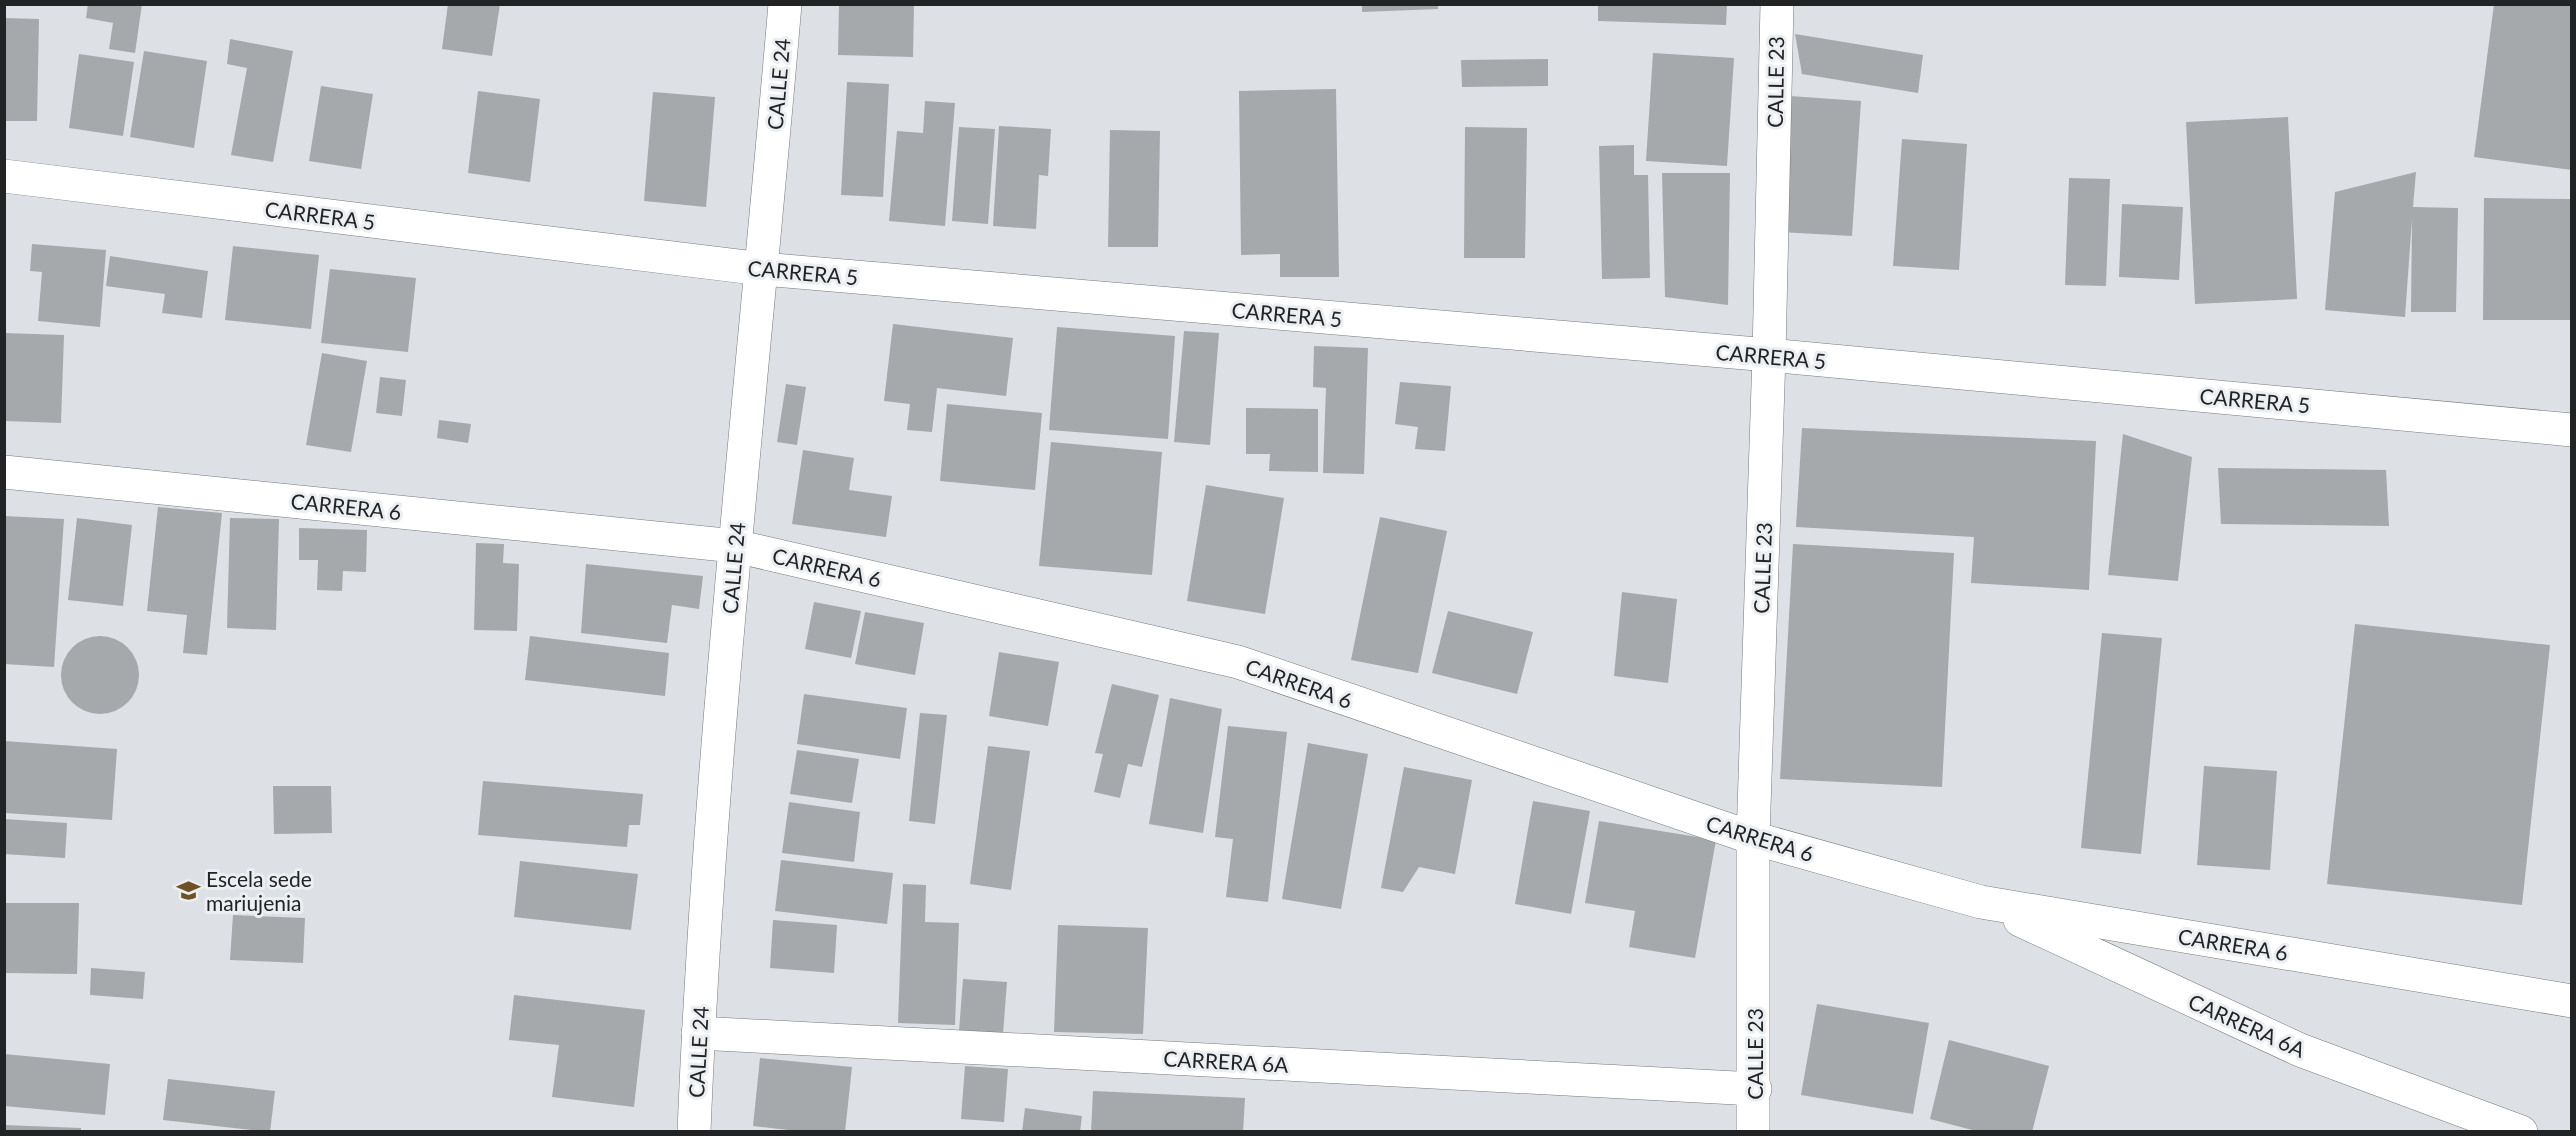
<svg xmlns="http://www.w3.org/2000/svg" width="2576" height="1136" font-family="Lato,sans-serif">
<rect width="100%" height="100%" fill="#dde1e5"/>
<g fill="#a5a9ac">
<polygon points="88,4 142,4 135,53 109,49 113,23 86,18"/>
<polygon points="448,4 500,4 492,56 442,49"/>
<polygon points="1598,4 1727,4 1726,25 1598,21"/>
<polygon points="2494,4 2572,4 2572,170 2474,157"/>
<polygon points="839,5 914,5 913,57 838,55"/>
<polygon points="1362,5 1438,5 1438,9 1362,12"/>
<polygon points="4,18 39,19 37,121 4,121"/>
<polygon points="1795,34 1923,55 1918,93 1802,74"/>
<polygon points="230,39 293,51 273,162 231,155 247,68 227,64"/>
<polygon points="144,51 207,61 194,148 130,137"/>
<polygon points="1653,53 1734,58 1727,166 1646,161"/>
<polygon points="79,54 134,62 123,136 69,128"/>
<polygon points="1548,59 1548,86 1462,87 1461,60"/>
<polygon points="847,82 889,84 883,197 841,195"/>
<polygon points="321,86 373,94 361,169 309,161"/>
<polygon points="1336,89 1339,277 1280,277 1280,254 1241,255 1239,91"/>
<polygon points="478,91 540,99 530,182 468,173"/>
<polygon points="653,92 715,97 706,207 644,201"/>
<polygon points="1790,96 1861,101 1852,236 1780,232"/>
<polygon points="925,101 955,103 945,226 889,221 897,131 923,133"/>
<polygon points="2288,117 2297,299 2195,304 2186,122"/>
<polygon points="999,126 1051,129 1048,176 1039,175 1036,229 993,226"/>
<polygon points="959,127 995,129 988,224 952,221"/>
<polygon points="1465,127 1527,128 1525,258 1464,258"/>
<polygon points="1110,130 1160,131 1158,247 1108,247"/>
<polygon points="1902,139 1967,144 1959,270 1893,266"/>
<polygon points="1634,145 1634,175 1648,175 1650,278 1602,279 1599,146"/>
<polygon points="2416,172 2413,207 2458,208 2456,312 2411,312 2412,219 2405,317 2325,310 2335,192"/>
<polygon points="1662,173 1730,173 1728,305 1665,297"/>
<polygon points="2069,178 2110,179 2106,286 2065,285"/>
<polygon points="2484,198 2572,199 2572,320 2483,320"/>
<polygon points="2122,204 2183,207 2179,280 2119,277"/>
<polygon points="32,244 106,250 100,327 38,321 42,272 30,271"/>
<polygon points="233,246 319,255 311,329 225,320"/>
<polygon points="110,256 208,271 202,318 162,313 165,294 106,286"/>
<polygon points="330,269 416,278 408,352 321,343"/>
<polygon points="893,324 1013,338 1006,396 937,388 932,432 907,430 910,404 884,401"/>
<polygon points="1057,327 1175,336 1168,439 1049,430"/>
<polygon points="1184,331 1219,333 1210,445 1174,442"/>
<polygon points="4,333 64,335 61,423 4,421"/>
<polygon points="1314,346 1368,348 1364,474 1323,473 1326,388 1313,387"/>
<polygon points="322,353 367,361 351,452 306,445"/>
<polygon points="380,377 406,380 402,416 376,413"/>
<polygon points="1400,382 1451,386 1445,451 1415,449 1418,427 1395,424"/>
<polygon points="786,384 806,387 797,445 777,442"/>
<polygon points="947,404 1042,413 1035,490 940,481"/>
<polygon points="1246,408 1318,409 1318,472 1269,471 1270,454 1246,454"/>
<polygon points="439,420 471,424 468,443 437,438"/>
<polygon points="1802,428 2096,441 2089,590 1971,583 1974,537 1796,527"/>
<polygon points="2123,434 2192,457 2178,581 2108,575"/>
<polygon points="1051,442 1162,452 1152,575 1039,566"/>
<polygon points="803,450 854,458 849,490 892,496 886,537 792,524"/>
<polygon points="2218,468 2386,470 2389,526 2221,524"/>
<polygon points="1206,485 1284,498 1265,614 1187,601"/>
<polygon points="158,507 222,513 207,655 183,653 187,615 147,611"/>
<polygon points="4,516 64,519 54,667 4,664"/>
<polygon points="1380,517 1447,531 1418,673 1351,660"/>
<polygon points="77,518 132,525 123,606 68,600"/>
<polygon points="230,518 279,519 276,630 227,628"/>
<polygon points="299,528 367,530 366,572 343,571 342,591 317,590 318,560 299,560"/>
<polygon points="476,543 504,544 503,563 519,564 517,631 474,630"/>
<polygon points="1793,544 1954,553 1942,787 1780,779"/>
<polygon points="586,564 703,576 699,609 672,605 667,643 581,633"/>
<polygon points="1622,592 1677,599 1668,683 1614,676"/>
<polygon points="814,602 861,611 851,658 805,649"/>
<polygon points="1448,611 1533,632 1517,694 1432,673"/>
<polygon points="865,612 924,623 915,675 855,664"/>
<polygon points="2355,624 2550,645 2522,905 2327,884"/>
<polygon points="2102,633 2162,638 2141,854 2081,848"/>
<circle cx="100" cy="675" r="39"/>
<polygon points="530,636 669,653 665,696 525,680"/>
<polygon points="999,652 1059,662 1048,726 989,716"/>
<polygon points="1112,684 1159,695 1142,767 1128,764 1120,798 1094,792 1103,754 1095,753"/>
<polygon points="804,694 907,708 900,759 797,744"/>
<polygon points="1170,698 1222,709 1203,833 1149,824"/>
<polygon points="920,713 947,715 935,824 909,821"/>
<polygon points="1228,726 1287,732 1268,902 1226,897 1233,839 1215,837"/>
<polygon points="4,741 117,749 112,820 4,813"/>
<polygon points="1308,743 1368,754 1341,909 1282,899"/>
<polygon points="988,746 1030,751 1011,890 970,884"/>
<polygon points="797,750 859,759 852,803 790,794"/>
<polygon points="2204,766 2277,771 2270,870 2197,865"/>
<polygon points="1404,767 1472,780 1455,874 1419,867 1403,892 1381,888"/>
<polygon points="483,781 643,794 640,825 629,825 627,847 478,835"/>
<polygon points="273,786 331,786 332,833 274,834"/>
<polygon points="1533,801 1590,811 1571,914 1515,904"/>
<polygon points="789,802 860,812 854,862 782,853"/>
<polygon points="4,819 67,823 65,858 4,854"/>
<polygon points="1599,821 1716,840 1695,958 1629,947 1635,911 1585,903"/>
<polygon points="781,860 893,873 887,924 775,911"/>
<polygon points="520,861 638,874 631,930 514,917"/>
<polygon points="903,884 926,885 925,922 959,923 955,1025 898,1023"/>
<polygon points="4,903 79,903 77,974 4,973"/>
<polygon points="233,915 305,918 303,963 230,960"/>
<polygon points="773,920 837,925 834,973 770,968"/>
<polygon points="1058,925 1148,928 1143,1034 1054,1032"/>
<polygon points="91,968 145,972 143,999 90,995"/>
<polygon points="963,979 1007,982 1003,1034 959,1031"/>
<polygon points="514,995 645,1010 634,1107 552,1097 559,1045 509,1040"/>
<polygon points="1817,1004 1929,1023 1913,1114 1801,1095"/>
<polygon points="1949,1040 2049,1066 2032,1132 1980,1132 1930,1119"/>
<polygon points="4,1054 110,1064 105,1115 4,1106"/>
<polygon points="760,1058 852,1067 845,1132 806,1132 753,1126"/>
<polygon points="965,1066 1008,1069 1004,1122 961,1119"/>
<polygon points="168,1079 275,1091 270,1132 163,1120"/>
<polygon points="1093,1091 1245,1098 1243,1132 1091,1132"/>
<polygon points="1025,1108 1082,1116 1080,1132 1022,1132"/>
<polygon points="4,1125 81,1128 81,1132 4,1132"/>
</g>
<g fill="none" stroke-linecap="round" stroke-linejoin="round">
<defs>
<g id="minor">
<polyline points="4,176 762,269 1769,355 2572,430"/>
<polyline points="4,472 735,546 1238,662 1753,838 1981,902 2572,1001"/>
<polyline points="2020,920 2300,1050 2521,1132"/>
<polyline points="698,1033 1755,1089"/>
<path d="M694,1132C709,755 753,380 785,4"/>
<polyline points="1753,1132 1753,838 1769,355 1777,4"/>
</g>
</defs>
<use href="#minor" stroke="#767a7d" stroke-width="34"/>
<use href="#minor" stroke="#fff" stroke-width="33"/>
</g>
<defs>
<symbol id="school-bare" viewBox="-9 -9 18 18"><path d="M0-5L7-2L0 1L-7-2ZM-4 1L0 2.5L4 1V4Q0 6-4 4Z" fill="#6e5225" stroke="#ebeff2" stroke-width="2.5" paint-order="stroke"/></symbol>
</defs>
<g fill-rule="evenodd">
<use href="#school-bare" x="172" y="874" width="33" height="33"/>
</g>
<g text-anchor="middle" dominant-baseline="central" stroke-width="6" stroke-linejoin="round" paint-order="stroke">
<g font-size="21" fill="#222325" stroke="#ebeff2">
<text transform="translate(1775 82) rotate(-89)">CALLE 23</text>
<text transform="translate(778 84) rotate(-85)">CALLE 24</text>
<text transform="translate(320 215) rotate(7)">CARRERA 5</text>
<text transform="translate(803 272) rotate(5)">CARRERA 5</text>
<text transform="translate(1287 314) rotate(5)">CARRERA 5</text>
<text transform="translate(1771 356) rotate(5)">CARRERA 5</text>
<text transform="translate(2255 400) rotate(5)">CARRERA 5</text>
<text transform="translate(346 506) rotate(6)">CARRERA 6</text>
<text transform="translate(827 567) rotate(13)">CARRERA 6</text>
<text transform="translate(733 568) rotate(-85)">CALLE 24</text>
<text transform="translate(1762 568) rotate(-88)">CALLE 23</text>
<text transform="translate(1299 683) rotate(19)">CARRERA 6</text>
<text transform="translate(1760 838) rotate(17)">CARRERA 6</text>
<text transform="translate(2233 944) rotate(9)">CARRERA 6</text>
<text transform="translate(2247 1025) rotate(24)">CARRERA 6A</text>
<text transform="translate(698 1052) rotate(-87)">CALLE 24</text>
<text transform="translate(1754 1054) rotate(-90)">CALLE 23</text>
<text transform="translate(1226 1061) rotate(3)">CARRERA 6A</text>
</g>
<g font-size="21" fill="#222325" stroke="#ebeff2" text-anchor="start">
<text x="206" y="878">Escela sede<tspan x="206" dy="24">mariujenia</tspan></text>
</g>
</g>
<rect width="2576" height="1136" fill="none" stroke="#222325" stroke-width="12"/>
</svg>
